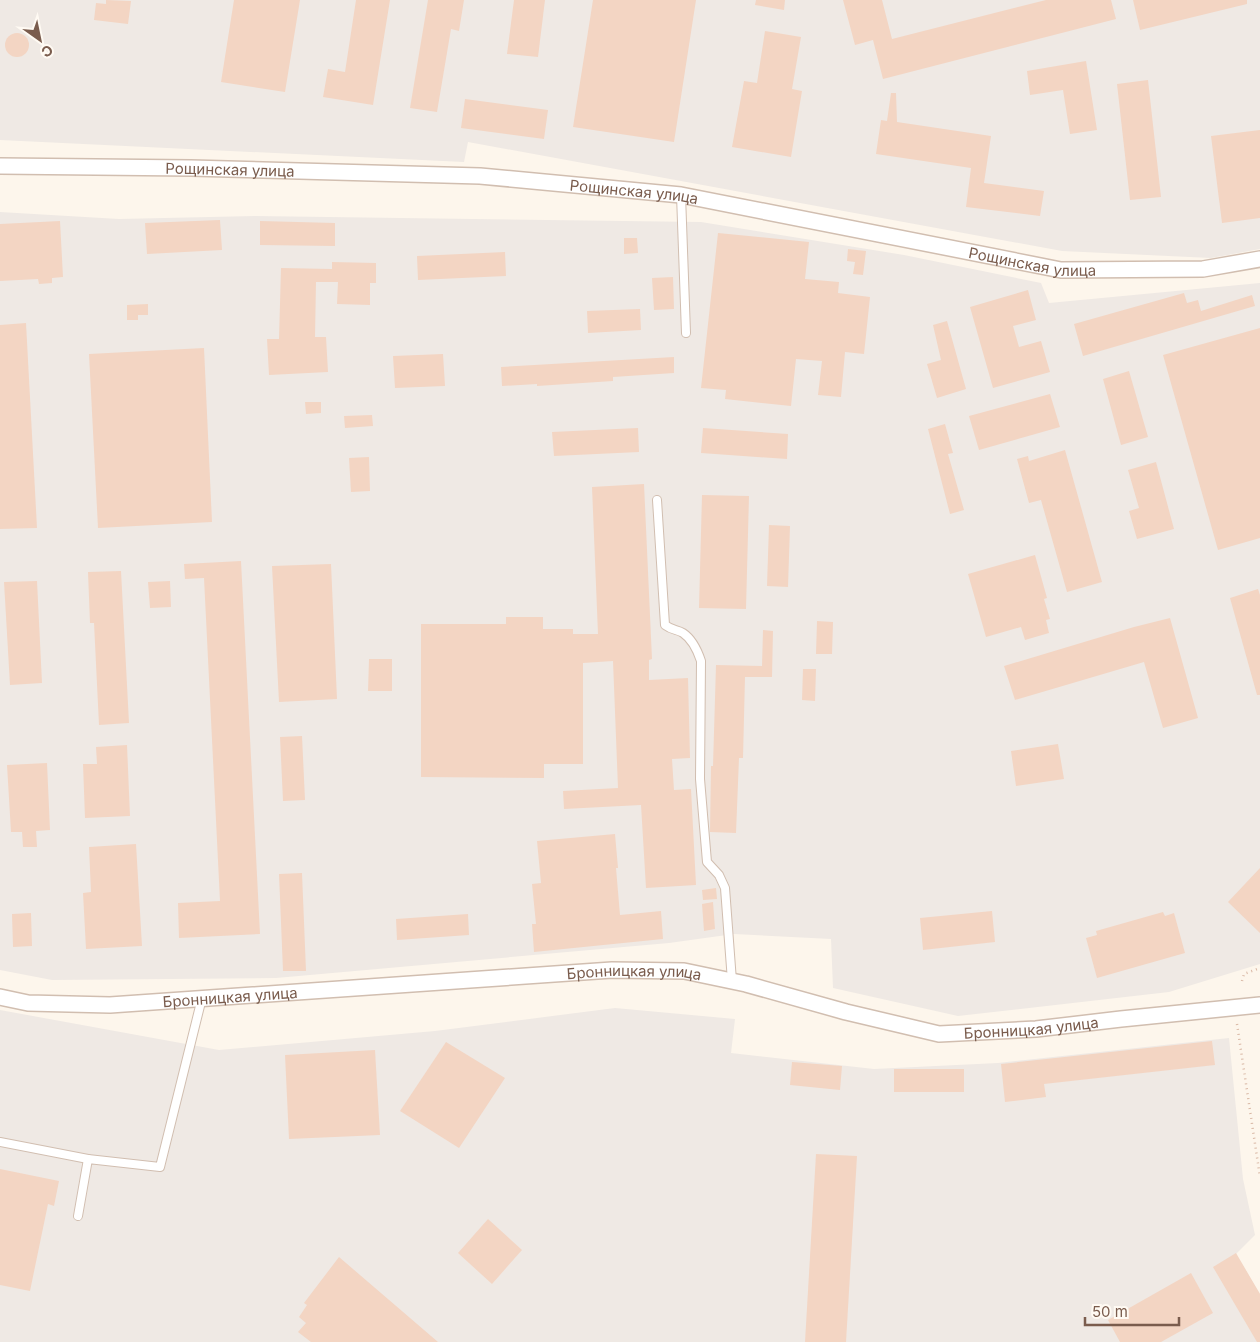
<svg xmlns="http://www.w3.org/2000/svg" width="1260" height="1342" font-family="Inter,sans-serif">
<rect width="100%" height="100%" fill="#fdf6ec"/>
<g fill="#efe9e4">
<polygon points="0,0 1260,0 1260,249 1211,258 1062,251 468,142 464,162 0,140"/>
<polygon points="0,212 119,219 255,216 701,222 904,255 1041,283 1049,303 1260,283 1260,964 1169,992 958,1016 833,988 831,939 734,934 669,943 276,978 52,980 0,970"/>
<polygon points="615,1008 735,1019 731,1053 874,1069 998,1063 1229,1038 1243,1179 1255,1235 1236,1254 1260,1294 1260,1342 0,1342 0,1010 219,1050 435,1031"/>
</g>
<g fill="#f3d5c3">
<polygon points="106,0 131,1 128,24 94,20 96,3 106,4"/>
<polygon points="234,0 300,0 285,92 221,82"/>
<polygon points="356,0 390,0 373,105 323,97 328,69 345,72"/>
<polygon points="428,0 464,0 459,31 451,29 437,112 410,108"/>
<polygon points="514,0 545,0 538,57 507,54"/>
<polygon points="593,0 696,0 674,142 573,127"/>
<polygon points="756,0 785,0 784,10 755,5"/>
<polygon points="843,0 882,0 892,39 1046,0 1111,0 1116,19 883,79 873,40 855,45"/>
<polygon points="1133,0 1247,0 1247,4 1140,30"/>
<polygon points="765,31 801,37 792,89 802,91 791,157 732,147 744,81 757,83"/>
<circle cx="17" cy="45" r="12"/>
<polygon points="1086,61 1097,130 1070,134 1063,90 1030,95 1027,71"/>
<polygon points="1148,80 1161,197 1130,200 1117,84"/>
<polygon points="891,93 896,93 897,122 991,136 984,183 1044,191 1040,216 966,207 971,168 876,154 881,120 887,121"/>
<polygon points="465,99 548,110 544,139 461,128"/>
<polygon points="1260,130 1260,218 1222,223 1211,136"/>
<polygon points="220,220 222,250 147,254 145,223"/>
<polygon points="60,221 63,277 52,278 52,283 39,284 38,279 0,281 0,224"/>
<polygon points="260,221 335,223 335,246 260,245"/>
<polygon points="718,233 809,242 805,279 839,282 838,293 870,297 864,354 845,352 841,397 818,395 822,361 796,359 791,406 725,399 726,390 701,388"/>
<polygon points="624,238 637,238 638,253 624,254"/>
<polygon points="848,249 866,251 863,275 853,274 855,262 847,261"/>
<polygon points="505,252 506,276 418,280 417,256"/>
<polygon points="332,262 376,263 376,283 370,283 370,305 337,304 338,282 316,282 315,337 326,337 328,372 269,375 267,339 279,339 281,268 332,269"/>
<polygon points="673,277 674,309 654,310 652,278"/>
<polygon points="1028,290 1036,320 1013,326 1019,347 1041,341 1050,372 993,388 970,307"/>
<polygon points="1184,293 1187,303 1198,300 1201,311 1252,295 1255,306 1083,356 1074,324"/>
<polygon points="148,304 148,315 138,315 138,320 127,320 127,305"/>
<polygon points="640,309 641,330 588,333 587,311"/>
<polygon points="947,321 966,389 937,398 927,364 941,360 933,325"/>
<polygon points="26,323 37,528 0,529 0,325"/>
<polygon points="1260,328 1260,538 1218,550 1163,355"/>
<polygon points="204,348 212,522 98,528 89,354"/>
<polygon points="443,354 445,386 395,388 393,356"/>
<polygon points="674,357 674,373 613,377 613,381 537,386 537,384 502,386 501,367"/>
<polygon points="1129,371 1148,437 1121,445 1103,379"/>
<polygon points="1050,394 1060,427 979,450 969,416"/>
<polygon points="305,402 321,402 321,413 306,414"/>
<polygon points="372,415 373,426 345,428 344,416"/>
<polygon points="945,424 953,453 948,454 964,510 950,514 928,429"/>
<polygon points="638,428 639,452 554,456 552,432"/>
<polygon points="703,428 788,434 787,459 701,453"/>
<polygon points="1065,450 1102,582 1067,592 1041,500 1029,503 1017,459 1028,456 1029,461"/>
<polygon points="369,457 370,491 351,492 349,458"/>
<polygon points="1156,462 1174,529 1137,539 1129,511 1139,508 1128,470"/>
<polygon points="644,484 652,659 649,660 649,680 688,678 690,758 672,759 674,790 691,789 696,885 646,888 641,805 564,809 563,791 618,788 613,661 583,663 583,764 544,764 544,778 421,777 421,624 506,624 506,617 543,617 543,629 573,629 573,634 598,634 592,487"/>
<polygon points="702,495 749,496 746,609 699,608"/>
<polygon points="769,525 790,526 788,587 767,586"/>
<polygon points="1035,555 1047,598 1044,599 1050,619 1046,620 1049,633 1025,640 1021,627 986,637 968,574"/>
<polygon points="241,561 260,934 179,938 178,903 220,901 204,578 185,579 184,564"/>
<polygon points="331,564 337,699 279,702 272,566"/>
<polygon points="121,571 129,723 99,725 94,623 90,623 88,572"/>
<polygon points="37,581 42,683 10,685 4,582"/>
<polygon points="170,581 171,607 150,608 148,582"/>
<polygon points="1258,589 1260,595 1260,695 1257,695 1230,598"/>
<polygon points="1170,618 1198,718 1163,728 1144,662 1015,700 1004,666 1134,627"/>
<polygon points="817,621 833,622 832,654 816,654"/>
<polygon points="763,630 773,631 772,677 745,677 743,758 739,758 736,833 710,832 711,766 713,766 716,665 762,666"/>
<polygon points="369,659 392,659 392,691 368,691"/>
<polygon points="803,669 816,669 815,701 802,700"/>
<polygon points="302,736 305,800 283,801 280,737"/>
<polygon points="1058,744 1064,779 1016,786 1011,751"/>
<polygon points="127,745 130,816 85,818 83,764 97,764 96,747"/>
<polygon points="47,763 50,830 36,831 37,847 23,847 22,832 11,832 7,765"/>
<polygon points="615,834 618,868 616,868 620,915 661,911 663,939 534,952 532,924 536,924 532,884 541,883 537,841"/>
<polygon points="136,844 142,946 86,949 83,893 91,892 89,847"/>
<polygon points="1260,868 1260,933 1228,902"/>
<polygon points="302,873 306,971 283,971 279,874"/>
<polygon points="716,888 717,899 703,900 702,890"/>
<polygon points="713,902 715,929 704,931 702,904"/>
<polygon points="992,911 995,942 923,950 920,918"/>
<polygon points="1163,912 1165,916 1174,913 1185,953 1097,978 1086,938 1097,935 1096,931"/>
<polygon points="31,913 32,946 13,947 12,914"/>
<polygon points="468,914 469,935 397,940 396,919"/>
<polygon points="1212,1041 1215,1065 1044,1084 1046,1097 1005,1102 1001,1064"/>
<polygon points="446,1042 505,1078 459,1148 400,1111"/>
<polygon points="375,1050 380,1135 289,1139 285,1055"/>
<polygon points="792,1062 842,1066 840,1090 790,1085"/>
<rect x="894" y="1069" width="70" height="23"/>
<polygon points="816,1154 857,1156 846,1342 805,1342"/>
<polygon points="0,1169 59,1181 54,1206 48,1204 30,1291 0,1285"/>
<polygon points="488,1219 522,1250 492,1284 458,1253"/>
<polygon points="1236,1253 1260,1294 1260,1342 1257,1342 1213,1267"/>
<polygon points="339,1257 438,1342 311,1342 298,1332 306,1323 299,1317 307,1305 304,1303"/>
<polygon points="1191,1273 1213,1313 1161,1342 1120,1342 1108,1320"/>
</g>
<g fill="none" stroke-linecap="round" stroke-linejoin="round">
<defs>
<g id="service">
<polyline points="681,195 686,333"/>
<path d="M657,500L665,625C673,631 677,629 683,633C692,639 698,652 701,661L700,779L707,862L719,875L725,888L732,981"/>
<polyline points="0,1142 88,1159"/>
<polyline points="78,1216 88,1159 160,1167 202,998"/>
</g>
<g id="minor">
<path id="s1" d="M0,166L191,168L480,176L681,195L1061,270L1203,269L1260,259"/>
<path id="s2" d="M0,997L28,1003L110,1005L612,970L684,971L746,984L846,1012L939,1034L1036,1029L1121,1019L1260,1005"/>
</g>
</defs>
<use href="#service" stroke="#d1beb0" stroke-width="10"/>
<use href="#minor" stroke="#d1beb0" stroke-width="18"/>
<g stroke="#d9b8a5" stroke-width="2.5" stroke-dasharray="1 4" stroke-linecap="butt">
<polyline points="1242,981 1244,974 1260,968"/>
<polyline points="1237,1024 1260,1177"/>
</g>
<use href="#service" stroke="#fff" stroke-width="8"/>
<use href="#minor" stroke="#fff" stroke-width="15"/>
</g>
<g text-anchor="middle" dominant-baseline="central" stroke-width="4" stroke-linejoin="round" paint-order="stroke">
<g font-size="15" fill="#7a5c4d" stroke="#fffaf3">
<text stroke="none"><textPath href="#s1" startOffset="230">Рощинская улица</textPath></text>
<text stroke="none"><textPath href="#s1" startOffset="635">Рощинская улица</textPath></text>
<text stroke="none"><textPath href="#s1" startOffset="1040">Рощинская улица</textPath></text>
<text stroke="none"><textPath href="#s2" startOffset="636">Бронницкая улица</textPath></text>
<text stroke="none"><textPath href="#s2" startOffset="231">Бронницкая улица</textPath></text>
<text stroke="none"><textPath href="#s2" startOffset="1041">Бронницкая улица</textPath></text>
</g>
</g>
<g transform="translate(40 40) rotate(147)" stroke="#fffaf3" stroke-width="4" paint-order="stroke">
<path d="M0-4L9 19L0 12L-9 19Z" fill="#7a5c4d"/>
<text y="-8" font-size="14" font-weight="bold" text-anchor="middle" fill="#7a5c4d">С</text>
</g>
<path d="M1085 1317v8h94v-8" fill="none" stroke="#7a5c4d" stroke-width="2.5"/>
<text x="1092" y="1317" font-size="15" fill="#7a5c4d" stroke="#fffaf3" stroke-width="4" paint-order="stroke">50 m</text>
</svg>
